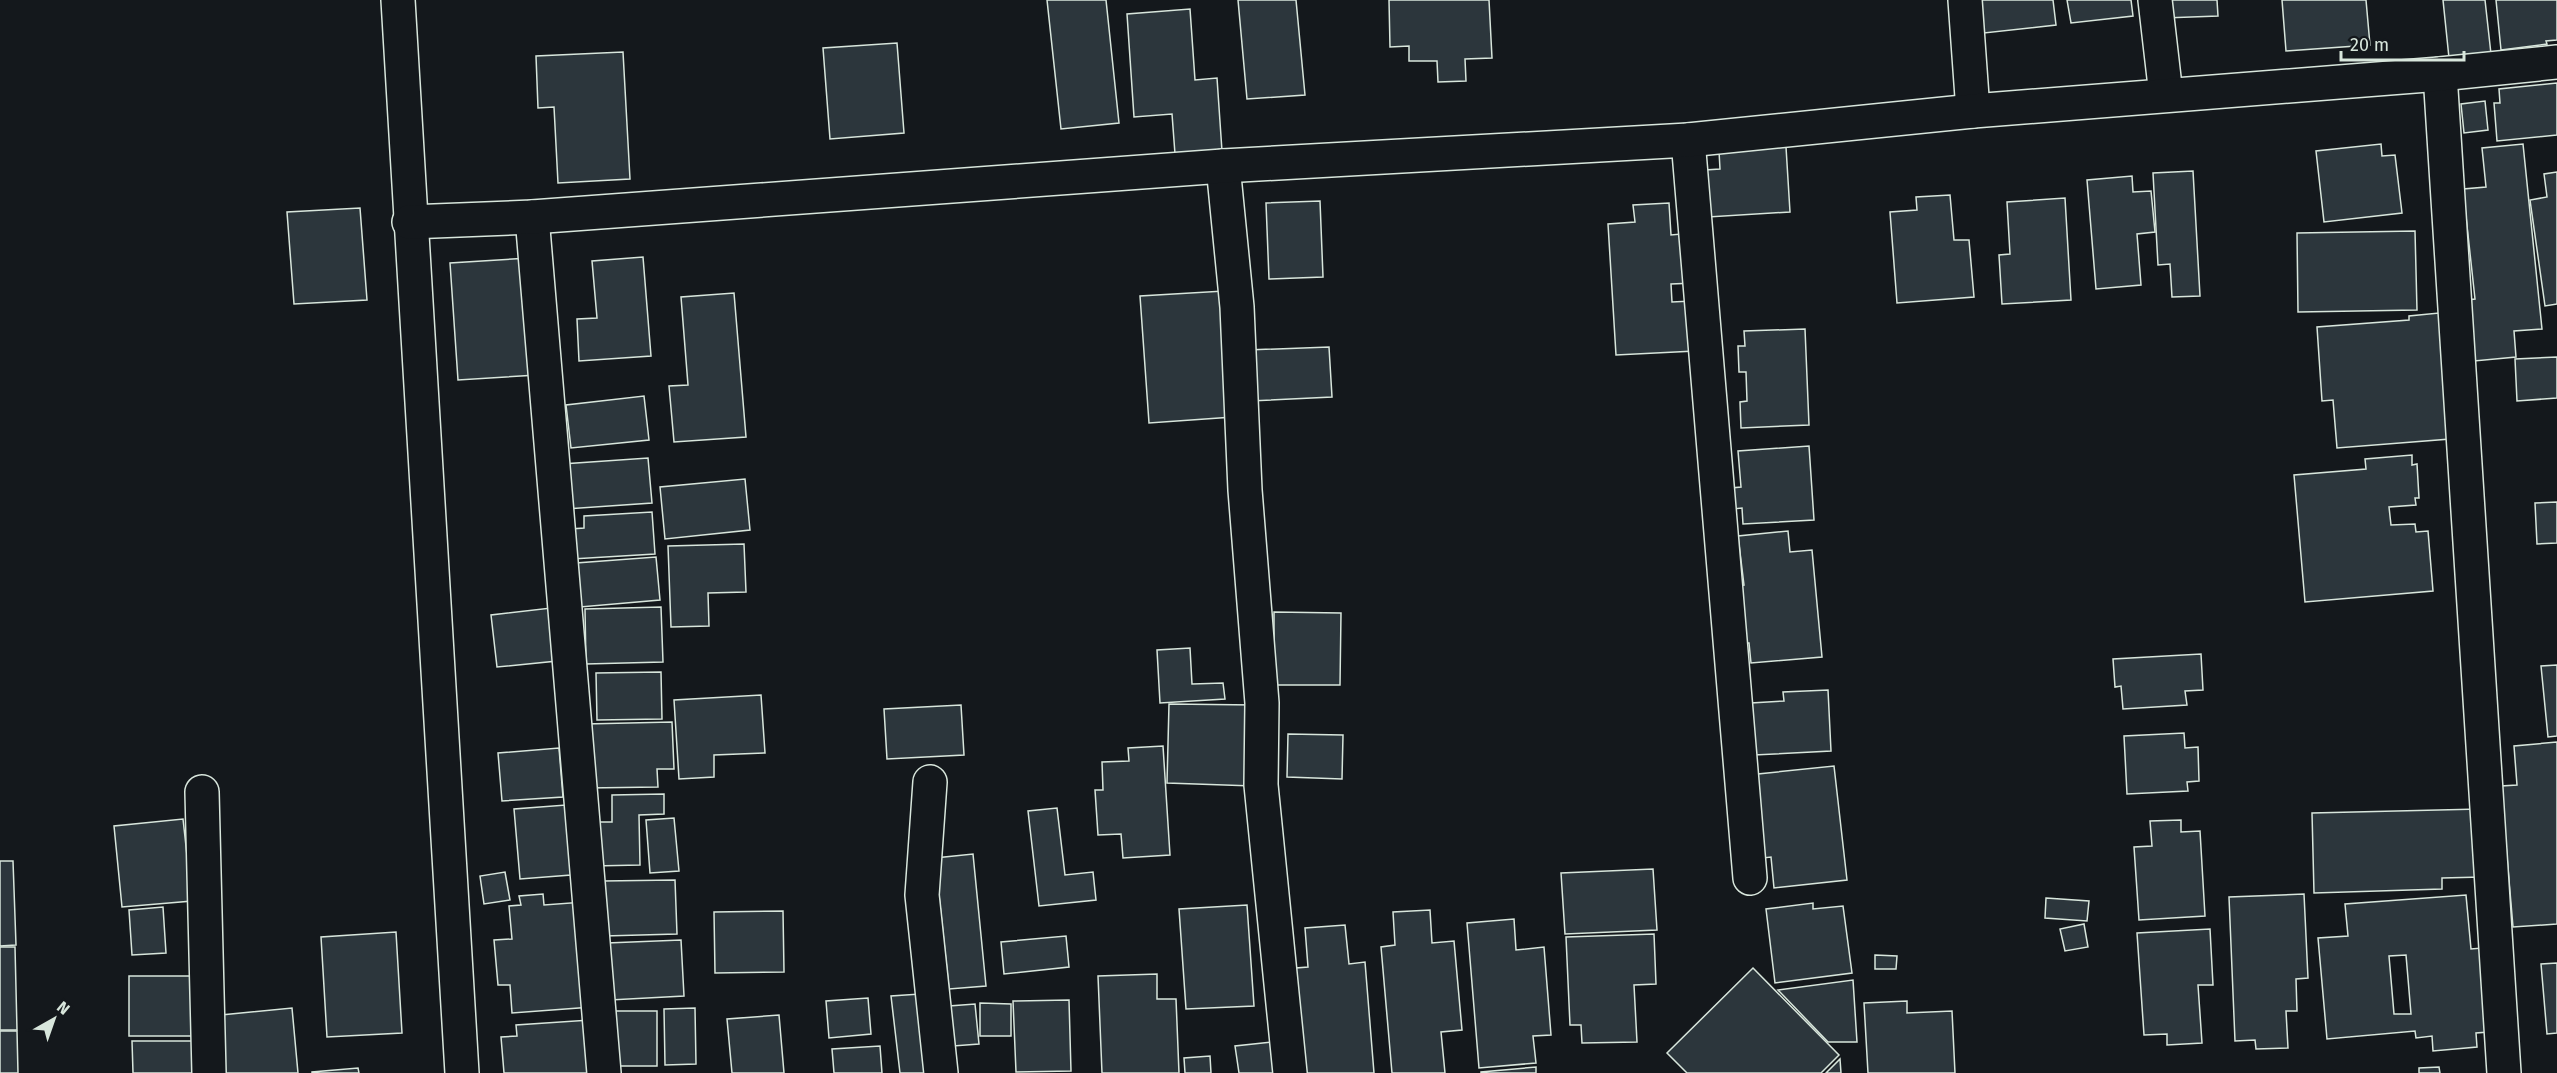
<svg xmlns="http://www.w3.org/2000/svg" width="2557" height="1073" font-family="'Fira Sans',sans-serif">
<rect width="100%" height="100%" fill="#14181c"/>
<g fill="#2c363c" stroke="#d8e6dc" stroke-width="1.5" fill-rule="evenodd">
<polygon points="1047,0 1106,0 1119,123 1061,129"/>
<polygon points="1238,0 1296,0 1305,95 1247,99"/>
<polygon points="1389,0 1489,0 1492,58 1465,59 1466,81 1438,82 1437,61 1409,61 1409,46 1390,47"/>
<polygon points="1980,0 2053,0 2056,25 1984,33"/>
<polygon points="2067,0 2131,0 2133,16 2071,23"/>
<polygon points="2163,0 2217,0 2218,16 2164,18"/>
<polygon points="2282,0 2366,0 2370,45 2286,51"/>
<polygon points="2443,0 2485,0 2491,54 2449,58"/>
<polygon points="2496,0 2557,0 2557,40 2546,41 2547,44 2501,50"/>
<polygon points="1190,9 1195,80 1217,78 1222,151 1175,154 1172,114 1134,117 1127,14"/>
<polygon points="897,43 904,133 830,139 823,48"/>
<polygon points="623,52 630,179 558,183 554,107 538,108 536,56"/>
<polygon points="2557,83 2557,135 2497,141 2494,103 2500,103 2499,89"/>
<polygon points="2485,101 2488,130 2464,133 2461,104"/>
<polygon points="2381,144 2382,156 2395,155 2402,213 2324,222 2316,151"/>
<polygon points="2523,144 2542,329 2514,331 2516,357 2474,361 2467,300 2475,299 2463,189 2486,187 2482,148"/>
<polygon points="1786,147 1790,212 1708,217 1705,170 1720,169 1719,151"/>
<polygon points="2193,171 2200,296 2172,297 2170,264 2158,265 2153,173"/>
<polygon points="2557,172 2557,304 2545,306 2530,200 2547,197 2544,174"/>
<polygon points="2132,176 2133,192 2151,191 2155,232 2137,234 2141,285 2096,289 2087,180"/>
<polygon points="1950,195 1954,240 1969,240 1974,297 1897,303 1890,212 1917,210 1916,197"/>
<polygon points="2065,198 2071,300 2002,304 1999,255 2010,254 2007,202"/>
<polygon points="1320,201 1323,277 1269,279 1266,203"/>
<polygon points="1669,203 1671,235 1692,233 1695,283 1671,284 1672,302 1692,301 1695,351 1616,355 1608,224 1635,222 1633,205"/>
<polygon points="360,208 367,300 294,304 287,212"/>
<polygon points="2415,231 2417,310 2298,312 2297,233"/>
<polygon points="643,257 651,356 579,361 577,319 597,318 592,261"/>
<polygon points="529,258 537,375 458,380 450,263"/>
<polygon points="1224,291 1233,417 1149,423 1140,296"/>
<polygon points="734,293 746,437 674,442 669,386 688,385 681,297"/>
<polygon points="2439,313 2450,439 2337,448 2333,400 2322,401 2317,327 2409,320 2409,316"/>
<polygon points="1805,329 1809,425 1741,428 1740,402 1747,401 1746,372 1739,372 1738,346 1745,346 1744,331"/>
<polygon points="1329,347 1332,397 1250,401 1247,350"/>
<polygon points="2557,357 2557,398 2517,401 2515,359"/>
<polygon points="644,396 649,440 571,448 566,405"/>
<polygon points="1809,446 1814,520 1743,524 1742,508 1733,509 1731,488 1741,487 1738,451"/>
<polygon points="2412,455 2412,465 2417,464 2419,498 2415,498 2416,505 2389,507 2391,525 2415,524 2416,532 2428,531 2433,591 2305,602 2294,475 2366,469 2365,459"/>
<polygon points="648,458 652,503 566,509 562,464"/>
<polygon points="745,479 750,530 665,539 660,487"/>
<polygon points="2557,502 2557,543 2537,544 2535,503"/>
<polygon points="652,512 655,554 572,559 570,529 584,528 584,516"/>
<polygon points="1788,531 1790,552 1812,550 1822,657 1751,663 1749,643 1742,643 1736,586 1744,585 1738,536"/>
<polygon points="744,544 746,592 708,593 709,626 671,627 668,546"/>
<polygon points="656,557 660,600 580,607 576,563"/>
<polygon points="661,607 663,662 586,664 585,609"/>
<polygon points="551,608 557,661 497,667 491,615"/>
<polygon points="1274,612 1341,613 1340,685 1274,685"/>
<polygon points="1190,648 1192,684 1223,683 1225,699 1160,703 1157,650"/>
<polygon points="2201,654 2203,690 2185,691 2187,705 2123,709 2121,686 2115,687 2113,659"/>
<polygon points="2557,665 2557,736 2548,737 2541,666"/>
<polygon points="661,672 662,719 597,720 596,673"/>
<polygon points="1828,690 1831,751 1754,755 1751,703 1784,701 1783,692"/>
<polygon points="761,695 765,753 714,755 714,777 679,779 674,700"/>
<polygon points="1169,704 1255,705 1253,786 1167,783"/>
<polygon points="961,705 964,755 887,759 884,709"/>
<polygon points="672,722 674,769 657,769 658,787 587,788 585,724"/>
<polygon points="2184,733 2185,748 2198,747 2199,781 2187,782 2188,791 2127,794 2124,736"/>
<polygon points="1288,734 1343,735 1342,779 1287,777"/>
<polygon points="2557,742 2557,924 2513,927 2501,786 2517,785 2514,746"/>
<polygon points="1163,746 1170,855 1123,858 1121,834 1098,835 1095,790 1103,790 1102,762 1129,761 1128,748"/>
<polygon points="559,748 563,797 502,801 498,753"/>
<polygon points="1834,766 1847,880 1774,888 1771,857 1763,858 1748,775"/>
<polygon points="664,794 664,814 639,815 640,865 593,866 592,822 612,822 612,795"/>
<polygon points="566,805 571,875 520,879 514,809"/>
<polygon points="1057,808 1065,875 1093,872 1096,900 1039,906 1028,811"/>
<polygon points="2480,809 2482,877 2442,878 2442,889 2314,893 2312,813"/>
<polygon points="674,818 679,871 650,873 646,820"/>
<polygon points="183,819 192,901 122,907 114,826"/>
<polygon points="2181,820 2181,832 2200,831 2205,916 2139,920 2134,847 2152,846 2150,821"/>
<polygon points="973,854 986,986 949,989 935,858"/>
<polygon points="0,861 13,861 16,945 0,946"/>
<polygon points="1653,869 1657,930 1565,934 1561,873"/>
<polygon points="505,872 510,900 484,904 480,876"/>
<polygon points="675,880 677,934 604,936 603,881"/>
<polygon points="543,894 544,905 584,902 592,1007 512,1013 510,985 498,985 494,940 512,939 509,906 521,905 519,896"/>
<polygon points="2304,894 2308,978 2296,979 2297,1011 2286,1011 2288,1048 2256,1049 2255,1040 2235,1041 2229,897"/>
<path d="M2466,895L2471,949L2482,948L2489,1032L2476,1033L2477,1047L2433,1051L2432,1036L2416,1038L2415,1031L2327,1039L2318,938L2348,936L2345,904ZM2406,955L2411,1014H2394L2389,956Z"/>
<polygon points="2046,898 2089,901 2087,921 2045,918"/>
<polygon points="1813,903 1813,909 1843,906 1852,973 1775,983 1766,909"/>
<polygon points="1247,905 1254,1006 1186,1009 1179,909"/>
<polygon points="163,907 166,953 132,955 129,910"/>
<polygon points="1430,910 1432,943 1454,941 1462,1030 1441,1032 1445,1073 1392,1073 1381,947 1395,945 1393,912"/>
<polygon points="783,911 784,972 715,973 714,912"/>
<polygon points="1514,919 1516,950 1544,947 1551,1035 1533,1036 1536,1063 1479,1068 1467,923"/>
<polygon points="2084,924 2088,947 2065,951 2060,929"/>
<polygon points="1345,925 1349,964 1365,962 1374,1073 1292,1073 1283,969 1308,967 1305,928"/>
<polygon points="2210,929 2213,985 2198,985 2202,1043 2167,1045 2167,1034 2144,1035 2137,933"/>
<polygon points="396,932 402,1033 327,1037 321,937"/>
<polygon points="1654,934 1656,984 1634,985 1637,1042 1582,1043 1581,1025 1570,1025 1566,937"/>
<polygon points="1066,936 1069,967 1004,974 1001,942"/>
<polygon points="681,940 684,996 610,1000 607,943"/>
<polygon points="0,947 15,947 17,1030 0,1030"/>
<polygon points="1875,955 1897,956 1896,969 1875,969"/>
<polygon points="2557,963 2557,1033 2547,1034 2541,964"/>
<polygon points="1753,968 1839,1055 1821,1073 1687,1073 1667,1053"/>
<polygon points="1157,974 1157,999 1176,999 1179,1073 1102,1073 1098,976"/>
<polygon points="129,976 196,976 197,1036 129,1036"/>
<polygon points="1853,980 1857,1042 1828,1042 1778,990"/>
<polygon points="920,994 928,1073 900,1073 891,996"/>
<polygon points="868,998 871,1034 829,1038 826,1001"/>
<polygon points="1069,1000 1071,1071 1016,1072 1013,1001"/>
<polygon points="1907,1001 1907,1013 1952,1011 1955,1073 1868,1073 1864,1003"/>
<polygon points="980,1003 1011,1004 1011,1036 980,1036"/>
<polygon points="975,1004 979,1044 953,1046 949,1006"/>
<polygon points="292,1008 298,1073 216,1073 211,1016"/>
<polygon points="695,1008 696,1064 665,1065 664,1009"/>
<rect x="613" y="1011" width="44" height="55"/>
<polygon points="779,1015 784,1073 732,1073 727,1019"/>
<polygon points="590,1020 594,1073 504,1073 501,1037 517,1036 516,1025"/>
<polygon points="0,1031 17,1031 18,1073 0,1073"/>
<polygon points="132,1041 202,1041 202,1073 133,1073"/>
<polygon points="1280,1041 1284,1073 1239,1073 1235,1046"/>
<polygon points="880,1046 882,1073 834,1073 832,1049"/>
<polygon points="1210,1056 1211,1073 1185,1073 1184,1058"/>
<polygon points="1840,1059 1841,1073 1826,1073"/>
<polygon points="1536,1067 1536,1073 1481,1073 1481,1072"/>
<polygon points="2439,1067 2440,1073 2419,1073 2419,1068"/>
<polygon points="358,1068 359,1073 312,1073 312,1072"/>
</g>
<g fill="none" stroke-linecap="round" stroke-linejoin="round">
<defs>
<g id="street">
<polyline points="398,0 462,1073"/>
<polyline points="1965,0 1973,111"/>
<polyline points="2155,0 2166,95"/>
<polyline points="2440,74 2504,1073"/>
<polyline points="1688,140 1750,878"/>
<polyline points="1223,166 1237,307 1245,490 1262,703 1261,785 1290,1073"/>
<polyline points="532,217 604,1073"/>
<polyline points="409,222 532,217 1223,166 1688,140 1973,111 2440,74 2557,62"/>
<polyline points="930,782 922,895 941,1073"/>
<polyline points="202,792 209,1073"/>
</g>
</defs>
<use href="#street" stroke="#d8e6dc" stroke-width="36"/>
<use href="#street" stroke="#14181c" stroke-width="33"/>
</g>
<g transform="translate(54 1019) rotate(40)" stroke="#14181c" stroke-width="4.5" paint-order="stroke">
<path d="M0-4.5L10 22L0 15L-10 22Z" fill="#d8e6dc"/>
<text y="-9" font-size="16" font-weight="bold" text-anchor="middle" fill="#d8e6dc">N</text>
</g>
<path d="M2341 51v9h123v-9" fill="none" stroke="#d8e6dc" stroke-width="3"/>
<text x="2350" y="51" font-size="18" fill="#d8e6dc" stroke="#14181c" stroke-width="4.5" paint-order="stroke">20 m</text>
</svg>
